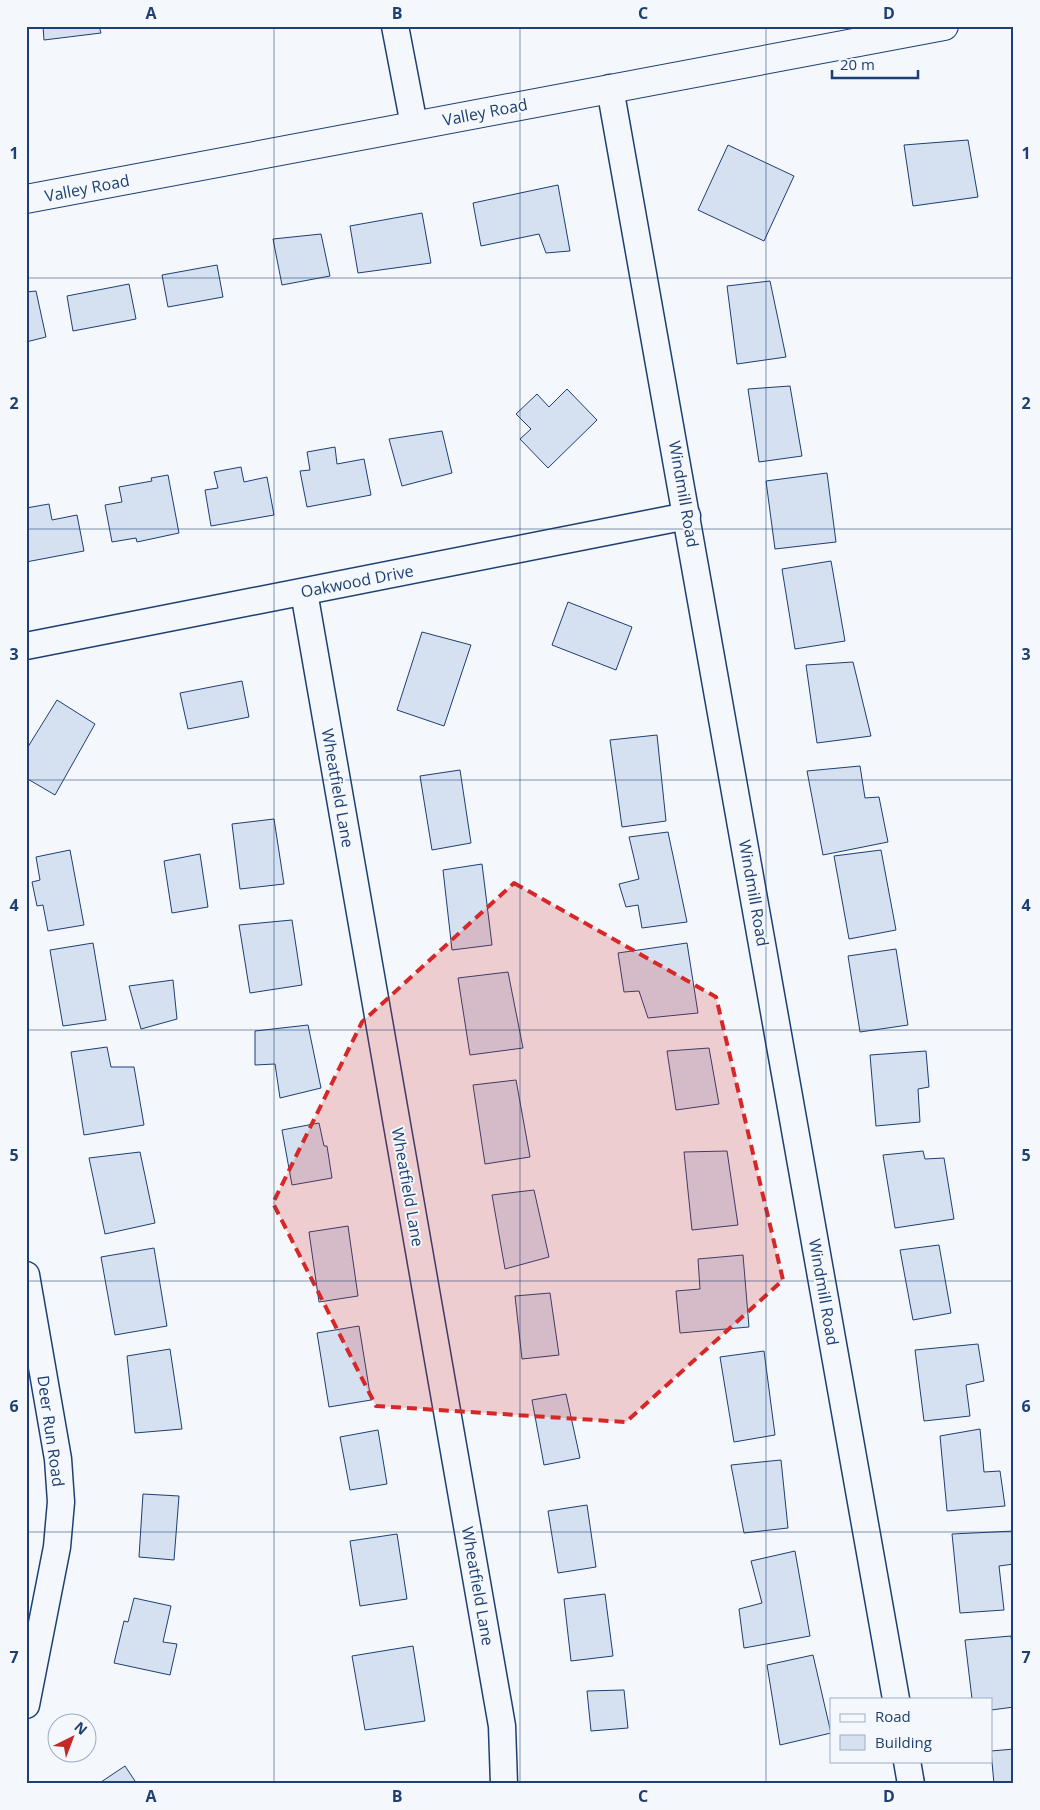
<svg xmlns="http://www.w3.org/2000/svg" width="1040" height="1810" font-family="'Open Sans',sans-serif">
<rect width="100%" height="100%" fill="#f4f7fb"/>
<g fill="#d5e0f0" stroke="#1d3f73">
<polygon points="43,26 99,26 101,33 44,40"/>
<polygon points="968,140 978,197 913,206 904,145"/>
<polygon points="728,145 794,176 764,241 698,210"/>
<polygon points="558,185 570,251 546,253 539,234 481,246 473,203"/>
<polygon points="422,213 431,263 358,273 350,226"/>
<polygon points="321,234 330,276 282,285 273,239"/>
<polygon points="217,265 223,297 168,307 162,275"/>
<polygon points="770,281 786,357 737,364 727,286"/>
<polygon points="129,284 136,319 73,331 67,296"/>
<polygon points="36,291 46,337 26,342 26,292"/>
<polygon points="790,386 802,456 759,462 748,389"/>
<polygon points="567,389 597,420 548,468 520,439 531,429 516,414 537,394 549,407"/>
<polygon points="442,431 452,473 402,486 389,439"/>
<polygon points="335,447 337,464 364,459 371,495 307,507 300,471 310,470 307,452"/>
<polygon points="241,467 244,482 267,477 274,515 211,526 205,490 218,488 214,472"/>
<polygon points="827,473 836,542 775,549 766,481"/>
<polygon points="168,475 179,533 137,542 136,538 112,542 105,505 122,502 119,487 152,481 151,478"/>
<polygon points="49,504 52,520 77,515 84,551 26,562 26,508"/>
<polygon points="831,561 845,641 795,649 782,569"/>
<polygon points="568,602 632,627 616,670 552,645"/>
<polygon points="422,632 471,645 444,726 397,710"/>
<polygon points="853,662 871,736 817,743 806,665"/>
<polygon points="242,681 249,717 188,729 180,693"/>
<polygon points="57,700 95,724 55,795 26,778 26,750"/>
<polygon points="657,735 666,821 622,827 610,740"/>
<polygon points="860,766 865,798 879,797 888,842 823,855 807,771"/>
<polygon points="460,770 471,843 432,850 420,776"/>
<polygon points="274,819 284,884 240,889 232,824"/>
<polygon points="668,832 687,922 642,928 638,905 626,907 619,884 639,879 629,837"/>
<polygon points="70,850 84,925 48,931 43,905 37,906 32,882 40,880 36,857"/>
<polygon points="881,850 896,930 849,939 834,856"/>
<polygon points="200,854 208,907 172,913 164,861"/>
<polygon points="482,864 492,945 452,950 443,870"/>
<polygon points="292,920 302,985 250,993 239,925"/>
<polygon points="93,943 106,1020 63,1026 50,950"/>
<polygon points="687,943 698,1013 648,1018 639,991 624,992 618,953"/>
<polygon points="896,949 908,1025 860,1032 848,956"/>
<polygon points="508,972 523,1048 470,1055 458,978"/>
<polygon points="173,980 177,1019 141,1029 129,986"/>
<polygon points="308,1025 321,1088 280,1098 275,1064 255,1065 255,1031"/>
<polygon points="107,1047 111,1067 134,1067 144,1125 84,1135 71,1052"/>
<polygon points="709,1048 719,1104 676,1110 667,1051"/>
<polygon points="926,1051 929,1087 918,1089 920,1122 876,1126 870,1055"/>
<polygon points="516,1080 530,1157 485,1164 473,1085"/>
<polygon points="319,1123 324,1146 327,1146 332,1178 292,1185 282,1130"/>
<polygon points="727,1151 738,1225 692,1230 684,1152"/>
<polygon points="923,1151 925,1159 944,1158 954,1219 895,1228 883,1155"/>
<polygon points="140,1152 155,1223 105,1234 89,1158"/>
<polygon points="534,1190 549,1257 505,1269 492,1195"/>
<polygon points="348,1226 358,1296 319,1302 309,1232"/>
<polygon points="939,1245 951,1313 913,1320 900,1250"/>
<polygon points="154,1248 167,1326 115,1335 101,1257"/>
<polygon points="743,1255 749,1327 680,1333 676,1291 700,1289 698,1259"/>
<polygon points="550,1293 559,1355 522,1359 515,1296"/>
<polygon points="359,1326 371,1400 329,1407 317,1333"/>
<polygon points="978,1344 984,1381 966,1385 970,1416 924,1421 915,1350"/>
<polygon points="170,1349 182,1429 135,1433 127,1356"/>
<polygon points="764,1351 775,1435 734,1442 720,1357"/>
<polygon points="566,1394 580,1458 544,1465 532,1400"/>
<polygon points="980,1429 984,1472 1000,1471 1005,1506 947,1511 940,1436"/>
<polygon points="378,1430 387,1484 350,1490 340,1437"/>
<polygon points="781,1460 788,1528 744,1533 731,1465"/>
<polygon points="143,1494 179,1496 174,1560 139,1557"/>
<polygon points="587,1505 596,1567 558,1573 548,1511"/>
<polygon points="1014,1531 1014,1564 999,1566 1004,1610 960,1613 952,1534"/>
<polygon points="397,1534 407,1599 360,1606 350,1541"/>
<polygon points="795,1551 810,1636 744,1648 739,1609 762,1603 751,1561"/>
<polygon points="605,1594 613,1656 571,1661 564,1599"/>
<polygon points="134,1598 171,1606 163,1642 177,1644 170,1675 114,1663 124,1621 128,1622"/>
<polygon points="1011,1636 1014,1658 1014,1707 991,1710 991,1699 972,1699 965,1640"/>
<polygon points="413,1646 425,1721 365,1730 352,1656"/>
<polygon points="813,1655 831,1733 780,1745 767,1665"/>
<polygon points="624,1690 628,1728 591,1731 587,1691"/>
<polygon points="1014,1749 1014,1784 994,1784 991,1751"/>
<polygon points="125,1766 137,1784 98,1784"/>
</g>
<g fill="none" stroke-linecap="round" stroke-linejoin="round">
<defs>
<g id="minor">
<polyline points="395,26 414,125"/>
<polyline points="610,88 896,1699"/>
<polyline points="304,592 502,1726 504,1784"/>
<polyline points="26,646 687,516"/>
<polyline points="26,1275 58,1459 61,1502 57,1547 26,1705"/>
<polyline points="907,1761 911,1784"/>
</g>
<polyline id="tertiary" points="26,199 944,26"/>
</defs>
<use href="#minor" stroke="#1d3f73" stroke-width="29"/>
<use href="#tertiary" stroke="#1d3f73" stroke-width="30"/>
<use href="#minor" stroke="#f4f7fb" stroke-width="26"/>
<use href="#tertiary" stroke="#f4f7fb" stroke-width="28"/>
</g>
<path fill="#d62828" fill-opacity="0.2" stroke="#d62828" stroke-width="4" stroke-dasharray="10 6" stroke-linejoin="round" d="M514,883L716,997L783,1280L626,1422L376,1406L273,1203L362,1022Z"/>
<path fill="none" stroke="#1d3f73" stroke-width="1" stroke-opacity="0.55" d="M274,26V1784M520,26V1784M766,26V1784M26,278H1014M26,529H1014M26,780H1014M26,1030H1014M26,1281H1014M26,1532H1014"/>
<g text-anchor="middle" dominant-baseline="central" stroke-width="4" stroke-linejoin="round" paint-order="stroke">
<g font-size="16" fill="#1d3f73" stroke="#f4f7fb">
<text transform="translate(485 112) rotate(-11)">Valley Road</text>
<text transform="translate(87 188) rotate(-11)">Valley Road</text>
<text transform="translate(684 494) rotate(80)">Windmill Road</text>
<text transform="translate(357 581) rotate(-11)">Oakwood Drive</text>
<text transform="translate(338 788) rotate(80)">Wheatfield Lane</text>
<text transform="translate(754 893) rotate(80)">Windmill Road</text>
<text transform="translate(408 1187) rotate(80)">Wheatfield Lane</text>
<text transform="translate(824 1292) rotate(80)">Windmill Road</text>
<text transform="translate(51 1431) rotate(82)">Deer Run Road</text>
<text transform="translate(478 1586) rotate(80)">Wheatfield Lane</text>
</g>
</g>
<rect width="1040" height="1810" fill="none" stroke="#f4f7fb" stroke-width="55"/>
<rect x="830" y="1698" width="162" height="65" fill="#f4f7fb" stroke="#9eadc5"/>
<rect x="840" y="1714" width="25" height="8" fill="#f4f7fb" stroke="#9eadc5"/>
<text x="875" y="1722" font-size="15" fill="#1d3f73">Road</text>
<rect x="840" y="1735" width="25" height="15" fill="#d5e0f0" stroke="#9eadc5"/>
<text x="875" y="1748" font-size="15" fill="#1d3f73">Building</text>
<g transform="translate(72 1738) rotate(42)"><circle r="24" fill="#f4f7fb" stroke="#9eadc5"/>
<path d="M0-4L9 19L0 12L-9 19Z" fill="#c62828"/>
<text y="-8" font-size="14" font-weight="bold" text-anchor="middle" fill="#1d3f73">N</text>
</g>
<path d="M832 70v8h86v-8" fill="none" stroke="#1d3f73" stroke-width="2.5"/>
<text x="840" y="70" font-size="15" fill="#1d3f73" stroke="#f4f7fb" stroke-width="4" paint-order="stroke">20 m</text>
<rect x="28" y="28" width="984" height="1754" fill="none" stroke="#1d3f73" stroke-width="2"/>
<g font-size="16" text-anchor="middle" font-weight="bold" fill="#1d3f73">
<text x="151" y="19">A</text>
<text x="397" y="19">B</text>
<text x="643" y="19">C</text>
<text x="889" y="19">D</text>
<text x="14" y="159">1</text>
<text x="1026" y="159">1</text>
<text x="14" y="409">2</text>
<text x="1026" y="409">2</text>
<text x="14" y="660">3</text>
<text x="1026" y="660">3</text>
<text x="14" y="911">4</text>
<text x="1026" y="911">4</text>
<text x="14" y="1161">5</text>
<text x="1026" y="1161">5</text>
<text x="14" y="1412">6</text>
<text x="1026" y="1412">6</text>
<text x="14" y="1663">7</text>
<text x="1026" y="1663">7</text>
<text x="151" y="1802">A</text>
<text x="397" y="1802">B</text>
<text x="643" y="1802">C</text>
<text x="889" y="1802">D</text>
</g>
</svg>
